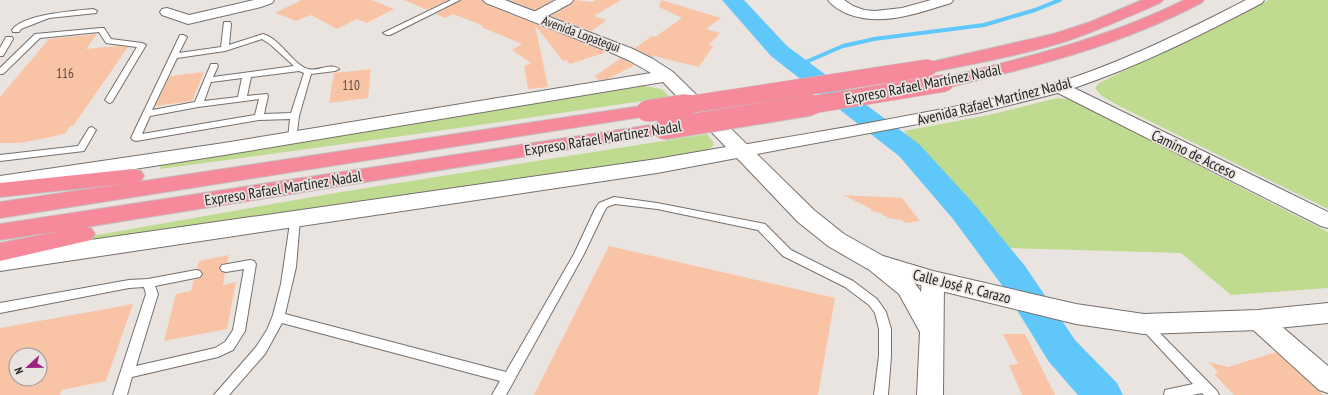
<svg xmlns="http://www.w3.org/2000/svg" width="1328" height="395" font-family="'PT Sans Narrow',sans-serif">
<rect width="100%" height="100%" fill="#eae4e1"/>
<g fill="#bfdb8f">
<polygon points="1269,0 1328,0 1328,209 1119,106 1102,96 1095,88 1099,83"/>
<polygon points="644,86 662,89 670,97 424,133 160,169 161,164 616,88 618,90"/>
<polygon points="1057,98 1069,99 1328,232 1328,288 1231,295 1181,253 1010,248 904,131 989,115"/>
<polygon points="707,134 714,143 712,147 698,153 84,243 86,237 335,193"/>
</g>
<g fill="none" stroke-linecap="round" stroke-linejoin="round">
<polyline stroke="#60c7fb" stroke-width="4" points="799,65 843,46 874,39 984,25 1035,10 1060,0"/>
<polygon fill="#60c7fb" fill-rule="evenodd" points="722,0 744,0 787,46 919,144 975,205 1025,266 1075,340 1117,383 1123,395 1078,395 1049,362 1001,284 953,219 899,156 771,56"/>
</g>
<g fill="#f8c4a5" fill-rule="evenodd">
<polygon points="301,0 372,0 394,9 367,23 357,19 337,29 311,15 296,21 275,13"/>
<polygon points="404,0 448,0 427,10"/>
<polygon points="461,0 482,0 485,4 607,52 570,64 566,60 563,61 535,25 548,87 528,89 524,66 531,63 512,50 522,44 481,27 484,26 453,14 445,18 436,14"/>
<polygon points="509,0 553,0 535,10"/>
<polygon points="574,0 592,2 596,0 621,0 594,16 606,20 603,22 605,22 591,31 551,16 572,4"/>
<polygon points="661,0 721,18 706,29 720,33 709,45 713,46 699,67 665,59 655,56 652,57 635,48 652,36 655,37 682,18 659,7"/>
<polygon points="97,34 86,49 116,46 128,47 73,126 70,126 66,133 51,137 20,143 0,143 0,97 49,39"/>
<polygon points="621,58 635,65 607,79 598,80 595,76"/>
<polygon points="371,69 368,98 329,103 334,73"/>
<polygon points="204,72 192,101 155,106 170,76"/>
<polygon points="843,195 902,198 920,221 905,223 902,220 887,218 887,216 883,216 881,213 871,211 871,209"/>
<polygon points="609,246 835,298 818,395 534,395"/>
<polygon points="229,255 227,263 222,264 219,267 221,272 225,273 223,285 236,282 227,329 164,341 176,294 191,291 194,280 200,278 203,275 201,270 197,269 199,261"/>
<path d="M133,304L106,381L62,390L60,395H0V328ZM16,355H40V379H16Z"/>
<polygon points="1003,334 1025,334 1055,395 1022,395 1009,365 1018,364"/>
<polygon points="1276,352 1323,395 1234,395 1214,374 1218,372 1209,362 1228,367"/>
</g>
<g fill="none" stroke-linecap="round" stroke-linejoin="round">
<defs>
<g id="service">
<polygon points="451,0 460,0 390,35 387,35 383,33"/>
<path d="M93,9L97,11L96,13L49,18L21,29L19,32H13L12,30C23,14 74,11 93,9Z"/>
<path d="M224,22H230L231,24L229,45L263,34C281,39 293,65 308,69C317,72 331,62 339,69L335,71L311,74L299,116L296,140H290L288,138L290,119L259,120L136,141L133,140L131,138L180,35H183L187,37L179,53L221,47ZM262,39L271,45L294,66L213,77L218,66L217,64H211L195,102L152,110L177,58L225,51ZM299,71L304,73L291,113L264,114L268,96L267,94L247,96L251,77ZM242,78L238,97L204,101L211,82ZM259,99L255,115L142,134L150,116L198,107Z"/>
<polygon points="101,28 104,28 111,39 142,43 146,45 112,102 109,103 105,100 137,47 106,43 99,32 40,38 3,74 0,74 0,68 35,34"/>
<polygon points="6,37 12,37 13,39 3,56 0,56 0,48"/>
<polygon points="92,127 96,130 84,151 0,161 0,155 78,146 89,128"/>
<polygon points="614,197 657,203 765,224 791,250 853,281 877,299 886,312 891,329 891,356 888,395 874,395 879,356 879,329 875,313 869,305 845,287 783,256 758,230 657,209 615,204 607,207 604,212 584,254 506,395 492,395 500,381 282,323 265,354 229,395 214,395 256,347 267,330 273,315 281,284 291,216 299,216 300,219 296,267 285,314 506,372 574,254 595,209 599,203"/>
<polygon points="250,260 254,261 256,264 245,331 233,350 218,357 132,377 127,395 113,395 146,294 144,287 129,288 0,313 0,303 129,280 148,279 196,270 200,271 202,274 200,277 155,286 158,294 136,366 215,348 225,342 233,330 244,269 226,272 222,271 220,268 222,265"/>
<polygon points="1144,319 1148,321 1217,391 1219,395 1204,395 1202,393 1192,395 1164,395 1165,390 1193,384 1140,327 1138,324 1140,321"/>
</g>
<g id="minor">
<polygon points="254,0 274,0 272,3 261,7 188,24 162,15 160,12 162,9 167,8 189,15"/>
<polygon points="556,0 573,0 571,3 540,20 535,21 530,20 528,17 530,14"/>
<path d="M828,0H844L853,6L864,10L875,11L902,8L931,0H953L951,3C917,13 883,27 848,14C841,11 832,6 828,0Z"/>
<path d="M1246,0H1264L1262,3C1201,35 1139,66 1074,88L1328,212V228L1321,226L1058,93L977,113L741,157L734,155L732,151L734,147L741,145C809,134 876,122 943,109C976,102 1009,97 1041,88C1112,67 1180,34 1246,0Z"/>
<path d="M875,254C891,259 913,278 921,292L922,280L925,274L933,272L941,274L944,280L943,395H917L920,332L899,294L867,268L864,262L867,256Z"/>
<polygon points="1258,311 1266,313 1328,366 1328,393 1319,390 1250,327 1246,320 1250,313"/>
</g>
<polygon id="tertiary" points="483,0 505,0 633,49 653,59 673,72 814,210 844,234 883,256 933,271 1076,304 1144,314 1258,310 1328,303 1328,323 1258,330 1144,334 1076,324 933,289 866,268 828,246 798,222 737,158 657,173 0,271 0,253 657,159 726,147 663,82 224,155 0,190 0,176 224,143 651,73 630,61 610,52 486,3"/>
<g id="motorway">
<path d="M1142,0H1163L1160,3C1130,16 1099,30 1067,41C1022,55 974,64 928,73L922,72L919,68L922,64L1053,34L1090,22Z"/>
<path d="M1184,0H1204L1201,3C1119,46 1034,67 945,88L939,87L936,83L939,79C1023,58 1106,39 1184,0Z"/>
<polygon points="647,105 654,107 657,111 654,115 0,218 0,202 122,184 0,197 0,183 133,169 141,171 144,176 141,181 137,182"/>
<polygon points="664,123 671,125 674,129 671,133 86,227 91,228 95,234 91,240 0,261 0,243 60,231 0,240 0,224"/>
</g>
</defs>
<use href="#service" stroke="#75706d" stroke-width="2"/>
<use href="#minor" stroke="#75706d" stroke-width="2"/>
<use href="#tertiary" stroke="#75706d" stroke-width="2"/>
<use href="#motorway" stroke="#c2c1c1" stroke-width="2"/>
<use href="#service" fill="#fff" fill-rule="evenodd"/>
<use href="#minor" fill="#fff" fill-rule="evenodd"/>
<use href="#tertiary" fill="#fff" fill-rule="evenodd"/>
<use href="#motorway" fill="#f68a9b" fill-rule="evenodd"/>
<defs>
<g id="motorway-bridge-far1">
<polyline points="680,106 928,68"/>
<polyline points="805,106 945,83"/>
</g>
<g id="motorway-bridge">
<polyline points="647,111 687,105"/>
<polyline points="664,129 811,105"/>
</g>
</defs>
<use href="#motorway-bridge-far1" stroke="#c2c1c1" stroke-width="18" stroke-linecap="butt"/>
<use href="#motorway-bridge" stroke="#c2c1c1" stroke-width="23" stroke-linecap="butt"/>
<use href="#motorway-bridge-far1" stroke="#f68a9b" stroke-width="17"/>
<use href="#motorway-bridge" stroke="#f68a9b" stroke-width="21"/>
</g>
<g text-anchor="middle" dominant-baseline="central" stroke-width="3.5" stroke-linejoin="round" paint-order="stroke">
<g font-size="13" fill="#242221" stroke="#eae4e1">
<text transform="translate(581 34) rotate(20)">Avenida Lopategui</text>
</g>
<g font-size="13" fill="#594a42">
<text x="65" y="73">116</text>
<text x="351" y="85">110</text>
</g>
<g font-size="15" fill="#242221" stroke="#eae4e1">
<text transform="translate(923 84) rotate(-11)">Expreso Rafael Martínez Nadal</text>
<text transform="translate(994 101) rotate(-14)">Avenida Rafael Martínez Nadal</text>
<text transform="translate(603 138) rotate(-9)">Expreso Rafael Martínez Nadal</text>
<text transform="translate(1194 154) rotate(26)">Camino de Acceso</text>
<text transform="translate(283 188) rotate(-9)">Expreso Rafael Martínez Nadal</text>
<text transform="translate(962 286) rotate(14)">Calle José R. Carazo</text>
</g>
</g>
<g transform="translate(28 367) rotate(248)"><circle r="19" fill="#eae4e1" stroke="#9b9694"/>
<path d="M0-3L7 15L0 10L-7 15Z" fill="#98227d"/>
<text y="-6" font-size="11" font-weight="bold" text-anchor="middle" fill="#242221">N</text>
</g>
</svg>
